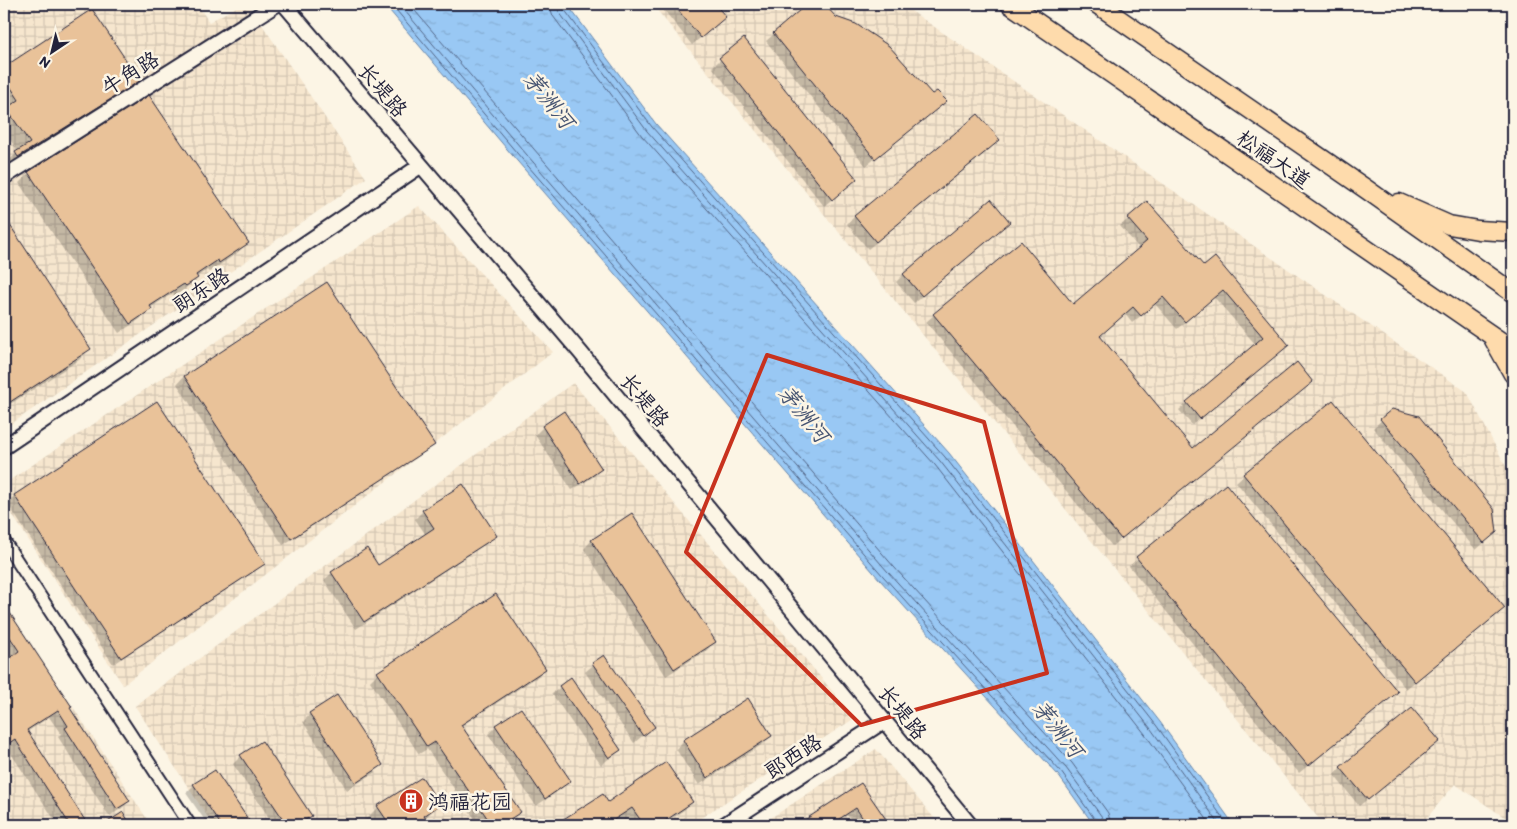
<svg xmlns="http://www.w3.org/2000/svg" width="1517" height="829" font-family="Itim,'LXGW WenKai TC',sans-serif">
<defs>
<pattern id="industrial-grid" width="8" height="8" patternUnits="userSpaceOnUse" patternTransform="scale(1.25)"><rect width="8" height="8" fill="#f6e6ce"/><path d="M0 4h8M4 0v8" fill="none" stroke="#d3c5b2"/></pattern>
<pattern id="water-ripples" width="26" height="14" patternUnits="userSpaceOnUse" patternTransform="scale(1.25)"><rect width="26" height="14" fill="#99c8f4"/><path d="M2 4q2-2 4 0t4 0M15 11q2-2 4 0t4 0" fill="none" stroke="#84acd2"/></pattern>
</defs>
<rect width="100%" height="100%" fill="#fcf5e5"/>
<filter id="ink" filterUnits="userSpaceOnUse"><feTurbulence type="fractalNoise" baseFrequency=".02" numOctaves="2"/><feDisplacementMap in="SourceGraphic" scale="10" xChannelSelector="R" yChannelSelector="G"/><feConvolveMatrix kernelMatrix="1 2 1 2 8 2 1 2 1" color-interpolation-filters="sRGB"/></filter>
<g filter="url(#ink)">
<g fill="url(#industrial-grid)">
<polygon points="4,4 197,4 209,22 242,4 248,4 366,178 4,429"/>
<polygon points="652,4 901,4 1467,392 1513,480 1513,823 1455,784 1421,825 1324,825"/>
<polygon points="419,206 553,352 123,685 4,502 4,484"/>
<polygon points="573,383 855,718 690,825 213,825 135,706"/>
<polygon points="4,603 151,825 4,825"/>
<polygon points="876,749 940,825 760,825"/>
</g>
<polygon fill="url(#water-ripples)" stroke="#6986aa" points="384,4 567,4 656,124 949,453 1160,722 1234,825 1094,825 1058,775 880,580 518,162"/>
<g fill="#0003">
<polygon points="659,4 714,4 725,17 692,45"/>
<polygon points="809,4 822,4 836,18 932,96 945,101 866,166 766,41"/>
<polygon points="91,11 138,80 128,91 8,167 5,164 18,152 4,130 4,112 7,109 4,103 4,69"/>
<polygon points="744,40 856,179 824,206 712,67"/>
<polygon points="991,148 868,249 847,224 855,216"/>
<polygon points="29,173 247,243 236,254 209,272 207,270 196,277 186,288 175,296 173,293 150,308 140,319 119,333 19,183"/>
<polygon points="1147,203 1279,353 1192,425 1179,410 1256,345 1214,297 1177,329 1155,304 1132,323 1125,314 1098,336 1192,449 1304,389 1112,546 926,322 934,315 1073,306 1139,248 1120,226"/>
<polygon points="7,223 89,349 79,360 4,408 4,225"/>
<polygon points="1001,229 914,303 896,282 904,274"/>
<polygon points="184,376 433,445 425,452 283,545 177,384"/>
<polygon points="1393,410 1487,540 1476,550 1373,428"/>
<polygon points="543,427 601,469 593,477 572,490 535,435"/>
<polygon points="1244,475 1495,616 1406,689 1236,482"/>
<polygon points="1226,485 1388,700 1299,773 1129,566"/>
<polygon points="14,496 263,564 255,571 113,664 7,503"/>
<polygon points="423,511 495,535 487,543 356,629 324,580 332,573 377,567 426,535 415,519"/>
<polygon points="632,515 714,642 707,650 666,676 584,549 591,541"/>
<polygon points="4,606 71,707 69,709 129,801 121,809 109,816 58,737 61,734 49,717 27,732 87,825 58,825 6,746 4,748 4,663 11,658 4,648"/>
<polygon points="604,656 653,727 634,743 585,672"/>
<polygon points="544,669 537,677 461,726 519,812 503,825 479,825 427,749 419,754 370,681 378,673"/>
<polygon points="570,679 620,750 601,765 552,694"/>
<polygon points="747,700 771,736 763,744 699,785 676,749 683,741"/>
<polygon points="520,710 569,781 561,789 536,806 488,734 496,726"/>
<polygon points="310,714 381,765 374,773 347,790 303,722"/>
<polygon points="262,742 310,815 299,825 274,825 233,764 241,756"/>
<polygon points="1430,749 1359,806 1334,775 1341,767"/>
<polygon points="215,772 251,825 208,825 186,793 194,785"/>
<polygon points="421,778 438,805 424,819 428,825 360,825 378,807"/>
<polygon points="860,784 888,825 854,825 847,815 832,825 799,825"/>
<polygon points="603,796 608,803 691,802 684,810 661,825 557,825"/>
<polygon points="4,812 13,825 4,825"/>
</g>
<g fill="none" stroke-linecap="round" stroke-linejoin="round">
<g stroke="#526485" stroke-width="1">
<polyline points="391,4 522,159 883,576 1061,772 1096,821 1097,825"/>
<polyline points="399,4 527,155 888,572 1066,768 1102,817 1104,825"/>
<polyline points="409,4 894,567 1072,763 1108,813 1111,825"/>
<polyline points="549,4 553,16 642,136 935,465 1145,734 1211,825"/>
<polyline points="557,4 559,12 647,131 940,461 1151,729 1220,825"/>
<polyline points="563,4 564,9 652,127 945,457 1156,725 1228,825"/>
</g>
</g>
<g fill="#e9c299" stroke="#22223b">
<polygon points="673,4 715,4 726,17 701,38"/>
<polygon points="807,4 824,4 836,17 856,24 889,46 932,94 937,91 947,101 875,159 773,33"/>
<polygon points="92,9 140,81 18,157 15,152 30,143 6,108 19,100 4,77 4,67"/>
<polygon points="744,38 857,179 832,200 719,58"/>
<polygon points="149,95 249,243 219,263 218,260 196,275 198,278 186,286 184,284 150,306 152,309 130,324 28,172"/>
<polygon points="978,114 1000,140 876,242 854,216"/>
<polygon points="991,199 1010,222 922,296 903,274"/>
<polygon points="1147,201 1204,266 1215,257 1289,345 1200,419 1186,402 1263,337 1223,290 1185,322 1163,297 1141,316 1133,307 1100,336 1193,448 1297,362 1313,382 1121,539 933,314 1021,241 1073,304 1147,241 1127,218"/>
<polygon points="4,216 91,349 4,406"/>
<polygon points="327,282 435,445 291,539 184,376"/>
<polygon points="1333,400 1505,608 1415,682 1243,474"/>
<polygon points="157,401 265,564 121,658 14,495"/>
<polygon points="1392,409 1419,416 1494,509 1497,532 1484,543 1380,419"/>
<polygon points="564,411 602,469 580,484 542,426"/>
<polygon points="463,484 497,536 364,622 331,572 367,548 378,565 434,528 422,510"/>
<polygon points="1226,484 1398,692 1308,766 1136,557"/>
<polygon points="632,513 716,642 674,669 591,540"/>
<polygon points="496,594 546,669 461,725 521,812 501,825 492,825 435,742 427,747 377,672"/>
<polygon points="4,604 72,707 70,708 130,801 117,809 65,728 68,726 58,710 27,730 88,825 70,825 15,739 4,747 4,662 19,651 4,628"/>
<polygon points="604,655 655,727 643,736 592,663"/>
<polygon points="571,677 621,750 609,758 559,686"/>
<polygon points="337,695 383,765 356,783 309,713"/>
<polygon points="748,698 772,736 707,778 683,740"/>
<polygon points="521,708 571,781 545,799 495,725"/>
<polygon points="1412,708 1440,741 1368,800 1340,767"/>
<polygon points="262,741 312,816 297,825 287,825 240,755"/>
<polygon points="666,762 693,802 659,825 644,825 632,808 606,825 554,825 603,794 608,802"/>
<polygon points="215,770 252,825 221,825 193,784"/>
<polygon points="422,777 440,805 424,816 430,825 390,825 377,806"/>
<polygon points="861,783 890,825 867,825 856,808 830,825 797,825"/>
<polygon points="123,812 131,825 103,825"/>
</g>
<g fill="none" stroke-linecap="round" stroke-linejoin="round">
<defs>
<polyline id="minor" points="4,541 190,825"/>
<g id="tertiary">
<polyline points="284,4 580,352 970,825"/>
<polyline points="4,177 277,4"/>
<polyline points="4,447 420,166"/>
<polyline points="724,825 884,721"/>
</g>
<g id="primary">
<polyline points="1010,4 1513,350"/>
<polyline points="1097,4 1366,189 1513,293"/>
<polyline points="1399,203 1449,225 1478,230 1513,232"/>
<polyline points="1494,340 1513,374"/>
</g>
</defs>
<use href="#minor" stroke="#22223b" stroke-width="15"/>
<use href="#tertiary" stroke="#22223b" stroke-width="18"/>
<use href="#primary" stroke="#22223b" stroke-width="21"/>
<use href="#minor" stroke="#fcf5e5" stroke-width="11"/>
<use href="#tertiary" stroke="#fcf5e5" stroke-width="14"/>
<use href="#primary" stroke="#fedbac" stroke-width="18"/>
</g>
</g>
<path fill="none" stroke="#c8321e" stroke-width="4" stroke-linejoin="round" d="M767,355L984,422L1047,673L861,725L686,552Z"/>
<defs>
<symbol id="building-disc" viewBox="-11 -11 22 22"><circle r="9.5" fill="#c8321e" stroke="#fcf5e5"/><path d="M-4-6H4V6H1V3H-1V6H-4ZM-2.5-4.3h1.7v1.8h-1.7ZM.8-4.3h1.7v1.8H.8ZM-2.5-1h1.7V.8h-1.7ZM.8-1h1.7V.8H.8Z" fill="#fff"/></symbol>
</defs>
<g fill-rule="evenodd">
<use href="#building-disc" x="397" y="787" width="28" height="28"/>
</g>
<g text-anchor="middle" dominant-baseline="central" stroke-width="5" stroke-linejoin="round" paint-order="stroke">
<g font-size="21" fill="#22223b" stroke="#fcf5e5">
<text transform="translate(130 73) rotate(-32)">牛角路</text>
<text transform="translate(383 90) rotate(50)">长堤路</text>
<text transform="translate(1274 159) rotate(35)">松福大道</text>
<text transform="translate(201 290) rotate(-34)">朗东路</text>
<text transform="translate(645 400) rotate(50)">长堤路</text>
<text transform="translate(903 712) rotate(51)">长堤路</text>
<text transform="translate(793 756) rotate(-33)">郎西路</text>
</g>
<g font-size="21" fill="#22223b" stroke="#fcf5e5" text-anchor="start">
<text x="428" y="801">鸿福花园</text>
</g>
<g font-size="22" font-style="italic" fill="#465472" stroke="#fcf5e5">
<text transform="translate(549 100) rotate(51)">茅洲河</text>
<text transform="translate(804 414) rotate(51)">茅洲河</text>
<text transform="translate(1058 729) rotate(51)">茅洲河</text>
</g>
</g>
<rect width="1517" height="829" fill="none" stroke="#fcf5e5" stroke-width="20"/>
<rect x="10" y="10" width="1497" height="809" fill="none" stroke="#22223b" stroke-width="2" filter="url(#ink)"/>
<g transform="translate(52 52) rotate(215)" stroke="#fcf5e5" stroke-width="4" paint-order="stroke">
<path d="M0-4L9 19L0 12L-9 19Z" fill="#22223b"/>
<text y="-8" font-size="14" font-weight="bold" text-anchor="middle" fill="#22223b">N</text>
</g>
</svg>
